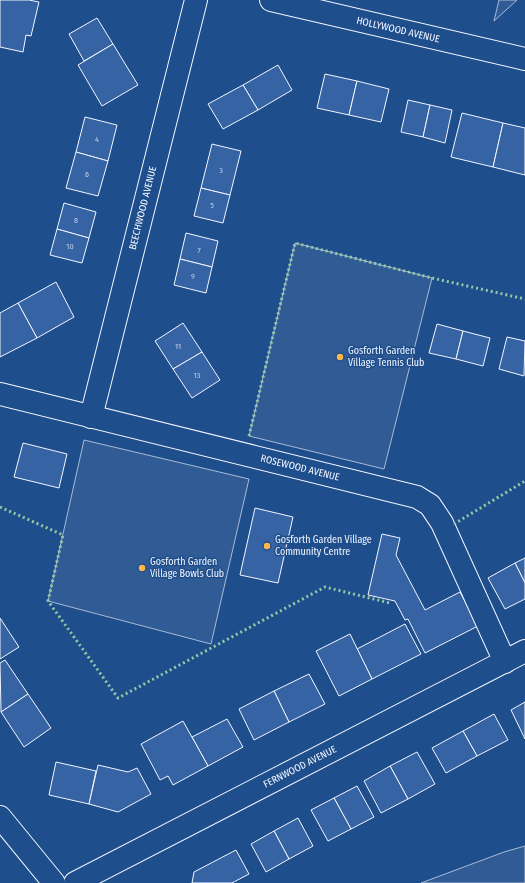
<svg xmlns="http://www.w3.org/2000/svg" width="525" height="883" font-family="'Fira Sans Condensed',sans-serif">
<rect width="100%" height="100%" fill="#1f4e8c"/>
<g fill="#305b95" stroke="#a8bbd7">
<polygon points="499,0 517,0 494,21"/>
<polygon points="295,243 432,278 384,469 249,436"/>
<polygon points="84,440 249,479 211,644 48,601"/>
<polygon points="525,846 525,883 421,883 504,852"/>
</g>
<g fill="#3563a3" stroke="#f2f6ff">
<polygon points="0,0 29,0 39,2 31,36 26,35 23,52 0,47"/>
<polygon points="97,18 113,44 84,61 69,34"/>
<polygon points="113,44 138,85 102,106 78,65"/>
<polygon points="278,65 292,90 258,110 243,85"/>
<polygon points="325,74 357,81 349,115 317,108"/>
<polygon points="357,81 389,89 381,122 349,115"/>
<polygon points="243,85 258,110 223,129 208,104"/>
<polygon points="408,100 430,105 423,137 401,132"/>
<polygon points="430,105 452,110 445,143 423,137"/>
<polygon points="462,113 503,123 493,167 451,157"/>
<polygon points="85,117 117,125 108,161 76,152"/>
<polygon points="503,123 525,128 525,175 493,167"/>
<polygon points="212,144 241,151 230,195 201,188"/>
<polygon points="76,152 108,161 98,196 66,188"/>
<polygon points="201,188 230,195 223,223 194,216"/>
<polygon points="64,203 96,212 89,238 57,229"/>
<polygon points="57,229 89,238 82,263 50,255"/>
<polygon points="186,233 218,241 212,267 180,259"/>
<polygon points="180,259 212,267 206,293 174,285"/>
<polygon points="56,282 74,317 37,338 18,303"/>
<polygon points="18,303 37,338 0,357 0,313"/>
<polygon points="183,323 202,352 173,369 155,341"/>
<polygon points="437,324 463,331 456,359 429,353"/>
<polygon points="463,331 490,338 483,366 456,359"/>
<polygon points="507,337 525,341 524,376 499,369"/>
<polygon points="202,352 220,380 192,398 173,369"/>
<polygon points="23,443 67,454 59,488 14,477"/>
<polygon points="255,508 293,517 278,583 240,575"/>
<polygon points="382,534 400,538 396,555 425,610 460,592 478,626 425,653 408,619 405,620 395,601 368,595"/>
<polygon points="525,558 525,583 515,563"/>
<polygon points="515,563 525,583 525,599 505,609 488,578"/>
<polygon points="0,618 19,647 0,659"/>
<polygon points="405,624 421,654 372,679 357,649"/>
<polygon points="350,634 372,679 339,696 316,651"/>
<polygon points="5,660 28,694 1,712 0,663"/>
<polygon points="309,674 325,704 289,722 274,691"/>
<polygon points="274,691 289,722 254,740 239,709"/>
<polygon points="28,694 51,728 24,747 1,712"/>
<polygon points="525,702 525,739 511,710"/>
<polygon points="494,714 508,740 477,756 463,731"/>
<polygon points="227,719 243,747 208,766 192,737"/>
<polygon points="183,721 208,766 173,785 168,776 160,780 141,744"/>
<polygon points="463,731 477,756 446,773 432,748"/>
<polygon points="417,752 435,784 408,799 390,766"/>
<polygon points="56,762 96,771 89,804 49,795"/>
<polygon points="98,765 128,772 137,768 151,794 118,812 89,804"/>
<polygon points="390,766 408,799 381,813 364,781"/>
<polygon points="357,786 374,817 351,829 334,798"/>
<polygon points="334,798 351,829 328,841 311,810"/>
<polygon points="298,818 313,846 289,859 274,831"/>
<polygon points="274,831 289,859 266,872 251,844"/>
<polygon points="236,850 249,874 232,883 192,883 194,872"/>
</g>
<g fill="none" stroke-linecap="round" stroke-linejoin="round">
<defs>
<g id="street">
<polyline points="271,0 525,59"/>
<polyline points="0,394 417,497 430,505 442,523 505,662"/>
<polyline points="91,417 196,0"/>
<polyline points="0,817 54,883"/>
<polyline points="75,883 525,651"/>
</g>
</defs>
<use href="#street" stroke="#f2f6ff" stroke-width="24"/>
<use href="#street" stroke="#1f4e8c" stroke-width="22"/>
<g stroke="#97c8a6" stroke-width="3" stroke-dasharray="2 3" stroke-linecap="butt">
<polyline points="249,436 295,243 432,278 525,299"/>
<polyline points="0,507 63,535 48,601 118,698 325,587 390,603"/>
<polyline points="454,524 525,481"/>
</g>
</g>
<g fill="#ffb74d" stroke="#1f4e8c" stroke-width="1.5">
<circle cx="340" cy="357" r="4"/>
<circle cx="267" cy="546" r="4"/>
<circle cx="142" cy="568" r="4"/>
</g>
<g text-anchor="middle" dominant-baseline="central" stroke-width="3" stroke-linejoin="round" paint-order="stroke">
<g font-size="8" fill="#c3d1e8">
<text x="97" y="139">4</text>
<text x="221" y="170">3</text>
<text x="87" y="174">6</text>
<text x="212" y="205">5</text>
<text x="76" y="220">8</text>
<text x="70" y="246">10</text>
<text x="199" y="250">7</text>
<text x="193" y="276">9</text>
<text x="178" y="346">11</text>
<text x="197" y="375">13</text>
</g>
<g font-size="10" fill="#f2f6ff" stroke="#1f4e8c">
<text transform="translate(398 30) rotate(13)">HOLLYWOOD AVENUE</text>
<text transform="translate(143 208) rotate(-76)">BEECHWOOD AVENUE</text>
<text transform="translate(300 468) rotate(14)">ROSEWOOD AVENUE</text>
<text transform="translate(300 767) rotate(-27)">FERNWOOD AVENUE</text>
</g>
<g font-size="10" fill="#f2f6ff" stroke="#1f4e8c" text-anchor="start">
<text x="348" y="351">Gosforth Garden<tspan x="348" dy="12">Village Tennis Club</tspan></text>
<text x="275" y="540">Gosforth Garden Village<tspan x="275" dy="12">Community Centre</tspan></text>
<text x="150" y="562">Gosforth Garden<tspan x="150" dy="12">Village Bowls Club</tspan></text>
</g>
</g>
</svg>
